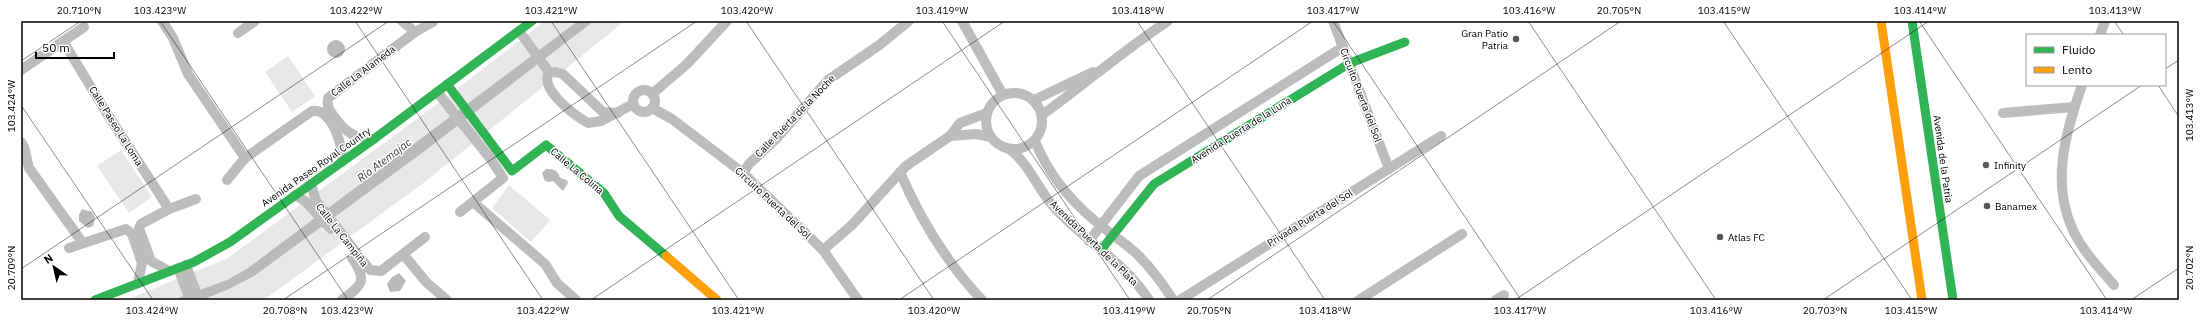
<svg xmlns="http://www.w3.org/2000/svg" width="2200" height="321" font-family="'IBM Plex Sans',sans-serif">
<rect width="100%" height="100%" fill="#fff"/>
<g fill="#e8e8e8">
<polygon points="545,21 625,21 426,181 268,297 260,300 126,300 228,258 441,101"/>
<polygon points="288,56 315,96 292,112 265,72"/>
<polygon points="121,150 152,197 129,213 97,166"/>
<polygon points="509,185 550,220 531,242 492,208"/>
</g>
<g fill="#bababa">
<polygon points="578,21 594,21 422,153 254,276 229,289 202,300 173,300 227,280 248,268"/>
<circle cx="336" cy="49" r="9"/>
<path d="M546,169C554,169 558,170 560,178L567,180L568,183L563,191L553,181L549,182L545,181L542,173Z"/>
<polygon points="82,209 92,212 95,217 93,226 88,228 79,221 79,215"/>
<polygon points="399,273 406,281 400,291 390,292 387,284 392,277"/>
</g>
<g fill="none" stroke-linecap="round" stroke-linejoin="round">
<g stroke="#bdbdbd" stroke-width="10">
<polyline points="162,21 173,38 188,74 245,158"/>
<polyline points="402,21 415,32"/>
<polyline points="962,21 1003,95"/>
<polyline points="1333,21 1389,169"/>
<polyline points="519,31 549,72"/>
<polyline points="238,33 255,21"/>
<polyline points="2100,35 2105,21"/>
<polyline points="63,41 106,112 169,209"/>
<polyline points="21,70 84,27"/>
<path d="M549,72C539,89 574,115 588,123L601,121L633,104"/>
<polyline points="555,72 563,74 603,112 618,113"/>
<path d="M2082,85C2066,131 2051,181 2072,228C2081,249 2099,268 2114,285"/>
<circle cx="644" cy="101" r="11"/>
<polyline points="437,92 490,158 503,178 460,212"/>
<circle cx="1014" cy="121" r="28"/>
<polyline points="652,94 687,64 727,21"/>
<polyline points="1034,100 1093,72"/>
<polyline points="652,108 672,119 743,173 823,250 858,300"/>
<polyline points="2003,113 2074,107"/>
<path d="M1042,115C1085,84 1124,50 1168,21"/>
<polyline points="950,136 976,134 991,137"/>
<path d="M374,139C354,139 344,131 333,115C329,110 326,105 328,98L415,32L433,22"/>
<path d="M1035,141C1047,171 1069,199 1094,220C1108,232 1124,242 1137,254C1151,268 1163,284 1173,300"/>
<polyline points="21,142 24,147 29,168 82,242"/>
<path d="M1009,149C1029,163 1037,188 1053,206C1083,240 1125,262 1149,300"/>
<path d="M900,172C920,219 947,263 982,300"/>
<polyline points="743,173 749,164 776,139 828,80 878,46 909,21"/>
<path d="M227,180L245,158L312,111C331,108 344,146 342,162"/>
<polyline points="311,184 316,201 370,270 381,271 425,237"/>
<polyline points="295,195 305,201 331,229"/>
<polyline points="473,202 545,264 557,283 576,300"/>
<polyline points="1089,241 1139,176 1343,47"/>
<polyline points="69,248 126,229 132,234 142,263 138,283"/>
<polyline points="823,250 852,225 906,166 950,136 960,123 987,113"/>
<polyline points="404,255 426,282 447,300"/>
<polyline points="186,265 199,300"/>
<polyline points="178,268 190,300"/>
<polyline points="169,271 151,261 139,228 141,224 169,209 196,199"/>
<path d="M342,300C362,285 368,281 352,258"/>
<polyline points="1180,300 1441,136"/>
<polyline points="1359,300 1462,234"/>
<polyline points="1496,300 1504,295"/>
</g>
<g stroke="#30b455" stroke-width="9">
<polyline points="1912,21 1953,300"/>
<polyline points="447,84 512,171 546,145 604,193 619,216 666,256"/>
<polyline points="1101,250 1154,184 1350,63 1405,42"/>
<polyline points="95,300 194,262 230,242 374,139 532,21"/>
</g>
<g stroke="#ff9f0a" stroke-width="9">
<polyline points="1881,21 1922,300"/>
<polyline points="666,256 717,300"/>
</g>
</g>
<path fill="none" stroke="#000" stroke-width="1" stroke-opacity="0.45" d="M160,21L348,300M355,21L543,300M551,21L739,300M746,21L934,300M942,21L1130,300M1137,21L1325,300M1333,21L1521,300M1528,21L1716,300M1723,21L1912,300M1919,21L2107,300M2114,21L2124,35M21,61L81,21M2165,69L2179,60M2158,85L2179,117M21,105L153,300M21,269L389,21M283,300L697,21M591,300L1005,21M899,300L1313,21M1207,300L1621,21M1515,300L1929,21M1823,300L2142,85M2131,300L2179,268"/>
<g fill="#595959" stroke="#fff" stroke-width="1.5">
<circle cx="1516" cy="39" r="4"/>
<circle cx="1986" cy="165" r="4"/>
<circle cx="1987" cy="206" r="4"/>
<circle cx="1720" cy="237" r="4"/>
</g>
<g text-anchor="middle" dominant-baseline="central" stroke-width="3" stroke-linejoin="round" paint-order="stroke">
<g font-size="10" fill="#000" stroke="#fff" text-anchor="start">
<text x="1508" y="33" text-anchor="end">Gran Patio<tspan x="1508" dy="12">Patria</tspan></text>
<text x="1994" y="165">Infinity</text>
<text x="1995" y="206">Banamex</text>
<text x="1728" y="237">Atlas FC</text>
</g>
<g font-size="10" fill="#000" stroke="#fff">
<text transform="translate(363 71) rotate(-37)">Calle La Alameda</text>
<text transform="translate(1361 95) rotate(69)">Circuito Puerta del Sol</text>
<text transform="translate(795 116) rotate(-46)">Calle Puerta de la Noche</text>
<text transform="translate(116 126) rotate(58)">Calle Paseo La Loma</text>
<text transform="translate(1241 130) rotate(-32)">Avenida Puerta de la Luna</text>
<text transform="translate(1943 159) rotate(82)">Avenida de la Patria</text>
<text transform="translate(316 167) rotate(-35)">Avenida Paseo Royal Country</text>
<text transform="translate(577 171) rotate(40)">Calle La Colina</text>
<text transform="translate(773 203) rotate(43)">Circuito Puerta del Sol</text>
<text transform="translate(1310 218) rotate(-32)">Privada Puerta del Sol</text>
<text transform="translate(342 235) rotate(52)">Calle La Campiña</text>
<text transform="translate(1094 243) rotate(44)">Avenida Puerta de la Plata</text>
</g>
<g font-size="11" font-style="italic" fill="#3d3d3d" stroke="#fff">
<text transform="translate(384 160) rotate(-37)">Río Atemajac</text>
</g>
</g>
<rect width="2200" height="321" fill="none" stroke="#ffffff" stroke-width="44"/>
<rect x="2026" y="34" width="140" height="52" fill="#ffffff" stroke="#999999"/>
<rect x="2034" y="47" width="20" height="6" fill="#30b455" stroke="#999999"/>
<text x="2062" y="54" font-size="12" fill="#000000">Fluido</text>
<rect x="2034" y="67" width="20" height="6" fill="#ff9f0a" stroke="#999999"/>
<text x="2062" y="74" font-size="12" fill="#000000">Lento</text>
<g transform="translate(54 267) rotate(326)" stroke="#ffffff" stroke-width="3" paint-order="stroke">
<path d="M0-3L7 15L0 10L-7 15Z" fill="#000000"/>
<text y="-6" font-size="11" font-weight="bold" text-anchor="middle" fill="#000000">N</text>
</g>
<path d="M36 52v6h78v-6" fill="none" stroke="#000000" stroke-width="2"/>
<text x="42" y="52" font-size="12" fill="#000000" stroke="#ffffff" stroke-width="3" paint-order="stroke">50 m</text>
<rect x="22" y="22" width="2156" height="277" fill="none" stroke="#000" stroke-width="1.5"/>
<g font-size="10" text-anchor="middle" fill="#000">
<text x="79" y="14">20.710°N</text>
<text x="160" y="14">103.423°W</text>
<text x="356" y="14">103.422°W</text>
<text x="551" y="14">103.421°W</text>
<text x="747" y="14">103.420°W</text>
<text x="942" y="14">103.419°W</text>
<text x="1138" y="14">103.418°W</text>
<text x="1333" y="14">103.417°W</text>
<text x="1529" y="14">103.416°W</text>
<text x="1619" y="14">20.705°N</text>
<text x="1724" y="14">103.415°W</text>
<text x="1920" y="14">103.414°W</text>
<text x="2115" y="14">103.413°W</text>
<text transform="translate(11 106) rotate(-90)" y="4">103.424°W</text>
<text transform="translate(2189 115) rotate(-90)" y="4">103.413°W</text>
<text transform="translate(2189 268) rotate(-90)" y="4">20.702°N</text>
<text transform="translate(11 268) rotate(-90)" y="4">20.709°N</text>
<text x="152" y="314">103.424°W</text>
<text x="285" y="314">20.708°N</text>
<text x="347" y="314">103.423°W</text>
<text x="543" y="314">103.422°W</text>
<text x="738" y="314">103.421°W</text>
<text x="934" y="314">103.420°W</text>
<text x="1129" y="314">103.419°W</text>
<text x="1209" y="314">20.705°N</text>
<text x="1325" y="314">103.418°W</text>
<text x="1520" y="314">103.417°W</text>
<text x="1716" y="314">103.416°W</text>
<text x="1825" y="314">20.703°N</text>
<text x="1911" y="314">103.415°W</text>
<text x="2106" y="314">103.414°W</text>
</g>
</svg>
